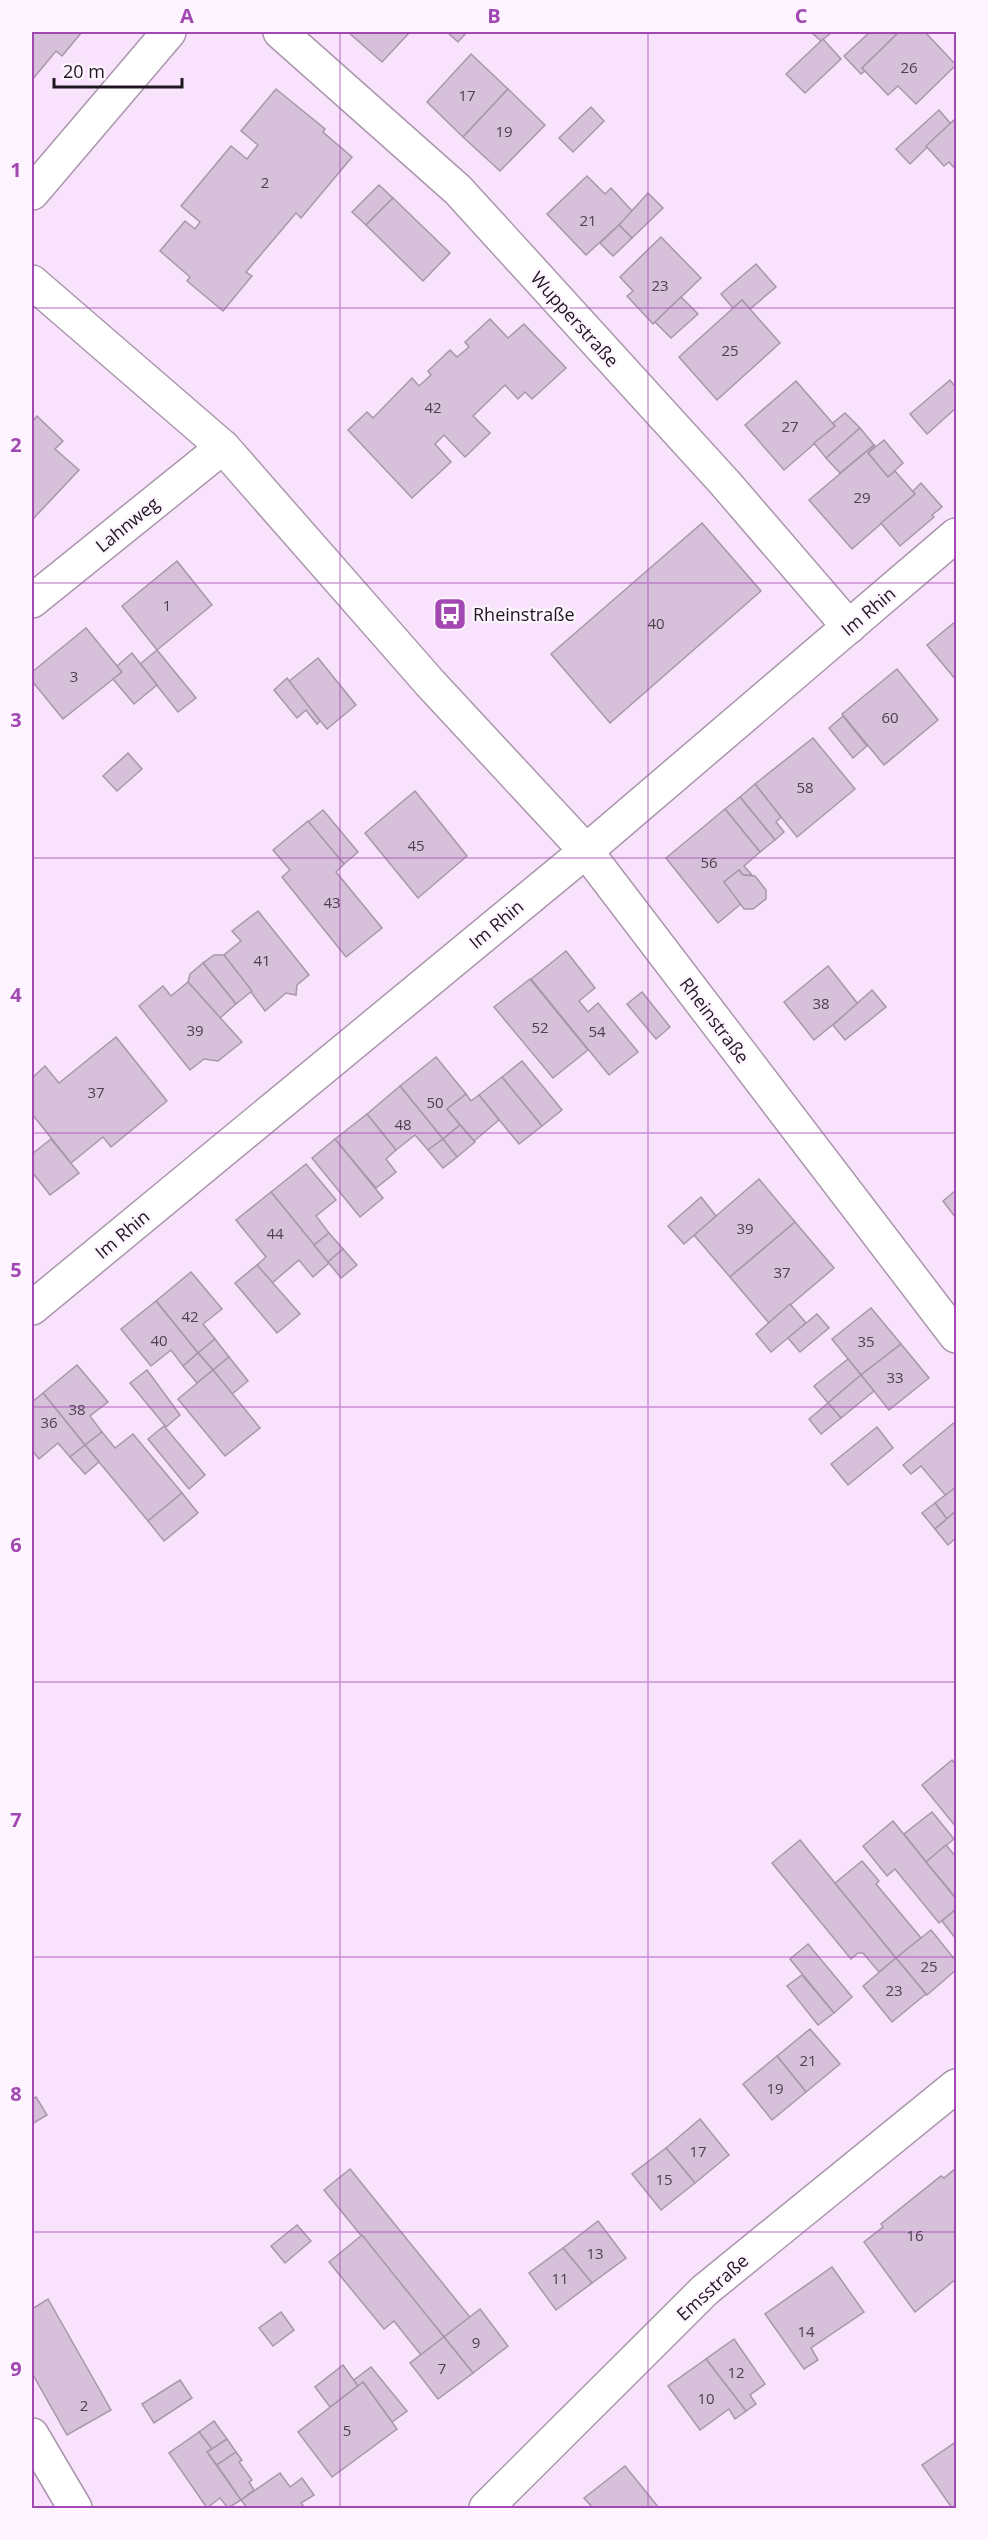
<svg xmlns="http://www.w3.org/2000/svg" width="988" height="2540" font-family="'Open Sans',sans-serif">
<rect width="100%" height="100%" fill="#f8e2fc"/>
<g fill="#d6c0da" stroke="#aa95ad" stroke-width="1.5">
<polygon points="32,32 82,32 62,56 56,51 32,80"/>
<polygon points="348,32 410,32 382,62"/>
<polygon points="447,32 467,32 458,42"/>
<polygon points="811,32 832,32 821,41"/>
<polygon points="870,32 899,32 862,68 865,71 861,74 844,56"/>
<polygon points="899,32 925,32 956,65 916,104 898,86 888,95 862,68"/>
<polygon points="823,39 841,59 805,93 786,74"/>
<polygon points="471,54 508,89 463,137 427,102"/>
<polygon points="276,89 325,129 323,132 352,157 301,218 296,213 246,272 252,276 223,311 187,281 190,277 160,251 185,221 195,229 200,222 181,206 231,146 247,159 258,145 241,131"/>
<polygon points="508,89 545,125 500,171 463,137"/>
<polygon points="591,107 604,121 573,152 559,138"/>
<polygon points="939,110 951,124 910,164 896,149"/>
<polygon points="956,118 956,170 949,162 944,166 926,146"/>
<polygon points="587,176 605,194 611,188 633,212 586,255 547,214"/>
<polygon points="379,185 393,198 366,225 352,212"/>
<polygon points="648,193 663,208 632,238 619,225"/>
<polygon points="393,198 450,253 423,281 366,225"/>
<polygon points="619,225 632,238 613,256 600,243"/>
<polygon points="661,237 701,278 653,324 627,296 633,291 620,277"/>
<polygon points="756,264 776,287 750,309 742,300 733,308 721,294"/>
<polygon points="681,297 698,314 671,338 655,322"/>
<polygon points="742,300 780,343 717,400 679,357"/>
<polygon points="490,319 508,338 524,324 566,368 532,399 525,392 518,399 505,385 473,416 490,433 465,457 444,435 435,444 451,462 412,498 348,430 367,412 373,418 412,378 419,386 431,375 428,371 450,350 457,357 469,347 465,342"/>
<polygon points="950,380 956,388 956,408 927,434 910,414"/>
<polygon points="796,381 835,426 784,470 745,425"/>
<polygon points="845,413 860,428 826,458 814,443 835,426 833,423"/>
<polygon points="37,416 63,441 55,449 79,470 32,520 32,422"/>
<polygon points="860,428 874,445 840,473 826,458"/>
<polygon points="884,440 903,463 888,477 868,453"/>
<polygon points="874,445 875,446 868,453 888,477 895,471 915,494 852,549 809,500"/>
<polygon points="921,483 942,507 932,515 934,517 900,546 881,523 915,494 913,491"/>
<polygon points="702,523 761,591 610,723 551,654"/>
<polygon points="177,561 212,605 157,650 122,606"/>
<polygon points="956,621 956,680 927,645"/>
<polygon points="86,628 122,672 63,719 32,681 32,672"/>
<polygon points="157,650 196,698 178,712 140,664"/>
<polygon points="132,653 157,685 134,704 113,679 122,672 117,666"/>
<polygon points="318,658 356,705 327,729 288,682"/>
<polygon points="897,669 938,720 884,765 842,714"/>
<polygon points="287,678 320,721 317,724 306,710 297,718 274,690"/>
<polygon points="843,716 867,746 853,758 829,728"/>
<polygon points="813,738 855,789 797,837 755,784"/>
<polygon points="128,753 142,769 117,791 103,776"/>
<polygon points="755,784 781,817 776,822 784,832 775,840 740,797"/>
<polygon points="415,791 467,856 418,898 365,833"/>
<polygon points="740,797 775,840 760,852 725,809"/>
<polygon points="725,809 760,852 744,866 752,875 743,875 739,870 724,882 742,903 718,923 666,858"/>
<polygon points="323,810 358,852 344,864 308,822"/>
<polygon points="308,821 344,864 336,872 382,928 346,957 282,877 290,870 273,850"/>
<polygon points="739,870 743,875 755,876 766,890 766,899 753,909 744,909 724,882"/>
<polygon points="258,911 309,975 297,985 296,995 286,993 265,1011 224,955 241,941 232,931"/>
<polygon points="566,951 595,988 579,1001 588,1012 598,1003 638,1052 609,1075 531,979"/>
<polygon points="214,955 224,955 252,991 236,1004 203,963"/>
<polygon points="203,963 236,1004 220,1018 188,982 190,974"/>
<polygon points="828,966 858,1004 814,1040 784,1002"/>
<polygon points="530,979 588,1050 553,1078 494,1007"/>
<polygon points="188,982 242,1042 218,1061 204,1059 190,1070 139,1006 163,986 171,996"/>
<polygon points="872,990 886,1007 845,1040 833,1025"/>
<polygon points="642,992 670,1027 656,1039 627,1004"/>
<polygon points="116,1037 167,1101 111,1147 103,1137 71,1163 32,1114 32,1078 45,1066 59,1083"/>
<polygon points="436,1057 466,1094 447,1109 460,1125 443,1139 400,1086"/>
<polygon points="522,1061 562,1110 542,1126 502,1077"/>
<polygon points="502,1077 542,1126 519,1144 479,1095"/>
<polygon points="400,1086 443,1139 428,1150 415,1135 396,1150 367,1114"/>
<polygon points="466,1094 471,1101 479,1095 499,1120 474,1141 447,1109"/>
<polygon points="367,1114 396,1150 386,1159 396,1172 376,1188 335,1139"/>
<polygon points="460,1125 475,1142 457,1157 443,1139"/>
<polygon points="51,1139 79,1173 50,1195 32,1172 32,1154"/>
<polygon points="335,1139 383,1198 360,1217 312,1158"/>
<polygon points="443,1139 457,1157 443,1168 428,1150"/>
<polygon points="306,1164 336,1200 316,1216 329,1233 314,1245 271,1192"/>
<polygon points="759,1179 795,1222 730,1277 694,1235"/>
<polygon points="956,1190 956,1218 943,1201"/>
<polygon points="271,1192 329,1263 313,1277 299,1260 272,1283 257,1265 266,1257 236,1220"/>
<polygon points="701,1197 716,1216 684,1244 668,1226"/>
<polygon points="795,1222 834,1268 769,1323 730,1277"/>
<polygon points="329,1233 343,1249 328,1262 314,1245"/>
<polygon points="343,1249 357,1265 341,1278 328,1262"/>
<polygon points="257,1265 300,1314 277,1333 235,1283"/>
<polygon points="191,1272 222,1309 203,1324 215,1339 198,1353 156,1301"/>
<polygon points="156,1301 198,1353 183,1366 171,1350 151,1366 121,1329"/>
<polygon points="790,1304 806,1323 771,1352 756,1334"/>
<polygon points="871,1308 901,1344 861,1375 832,1339"/>
<polygon points="817,1314 829,1328 800,1352 788,1338"/>
<polygon points="215,1339 229,1357 213,1370 198,1353"/>
<polygon points="901,1344 929,1378 889,1410 861,1375"/>
<polygon points="198,1353 213,1370 197,1383 183,1366"/>
<polygon points="229,1357 248,1381 232,1394 213,1370"/>
<polygon points="848,1359 861,1375 828,1403 814,1386"/>
<polygon points="77,1365 108,1402 90,1416 102,1432 85,1445 43,1393"/>
<polygon points="147,1370 180,1415 166,1427 130,1383"/>
<polygon points="213,1370 260,1428 225,1456 178,1399"/>
<polygon points="861,1375 874,1391 841,1418 828,1403"/>
<polygon points="43,1393 85,1445 70,1457 58,1443 39,1459 32,1450 32,1402"/>
<polygon points="828,1403 841,1418 821,1434 809,1419"/>
<polygon points="956,1421 956,1487 946,1496 921,1466 911,1474 903,1465"/>
<polygon points="164,1426 205,1475 189,1489 148,1439"/>
<polygon points="877,1427 893,1448 848,1485 831,1464"/>
<polygon points="102,1432 115,1448 133,1434 182,1493 148,1521 85,1445"/>
<polygon points="85,1445 99,1462 85,1474 70,1457"/>
<polygon points="956,1487 956,1511 947,1519 935,1503"/>
<polygon points="182,1493 198,1513 164,1541 148,1521"/>
<polygon points="935,1503 947,1519 935,1529 922,1513"/>
<polygon points="956,1511 956,1538 948,1545 935,1529"/>
<polygon points="952,1760 956,1765 956,1827 922,1785"/>
<polygon points="932,1812 954,1839 926,1862 904,1834"/>
<polygon points="893,1821 956,1899 956,1909 939,1923 895,1869 887,1876 863,1846"/>
<polygon points="800,1840 896,1958 879,1972 863,1953 858,1953 851,1959 772,1863"/>
<polygon points="946,1845 956,1857 956,1898 926,1862"/>
<polygon points="862,1861 879,1881 876,1884 921,1938 896,1958 835,1883"/>
<polygon points="956,1909 956,1939 942,1921"/>
<polygon points="931,1930 956,1961 956,1970 927,1995 896,1958"/>
<polygon points="808,1944 852,1997 834,2013 790,1959"/>
<polygon points="896,1958 926,1994 892,2022 863,1986"/>
<polygon points="802,1975 834,2013 818,2025 787,1986"/>
<polygon points="810,2029 840,2064 806,2092 777,2056"/>
<polygon points="777,2056 806,2092 772,2120 743,2084"/>
<polygon points="36,2097 47,2115 32,2124 32,2099"/>
<polygon points="700,2119 729,2155 695,2183 666,2148"/>
<polygon points="666,2148 695,2183 661,2210 632,2174"/>
<polygon points="956,2168 956,2279 915,2312 864,2242 883,2227 881,2224 941,2176 944,2178"/>
<polygon points="350,2169 470,2317 444,2337 324,2190"/>
<polygon points="598,2221 626,2258 592,2283 563,2248"/>
<polygon points="297,2225 311,2241 285,2263 271,2246"/>
<polygon points="362,2235 444,2337 421,2355 394,2321 384,2329 329,2262"/>
<polygon points="563,2248 592,2283 556,2310 529,2273"/>
<polygon points="832,2267 864,2312 811,2348 818,2360 804,2369 765,2314"/>
<polygon points="48,2299 111,2410 67,2435 32,2373 32,2309"/>
<polygon points="480,2309 508,2346 473,2373 444,2337"/>
<polygon points="281,2312 294,2330 273,2346 259,2328"/>
<polygon points="444,2337 473,2373 438,2399 410,2363"/>
<polygon points="734,2339 765,2384 750,2395 756,2404 746,2411 706,2359"/>
<polygon points="706,2359 746,2411 735,2419 729,2409 700,2430 668,2386"/>
<polygon points="343,2365 358,2386 330,2407 315,2387"/>
<polygon points="371,2367 407,2411 392,2422 363,2382 358,2386 354,2380"/>
<polygon points="180,2380 192,2398 154,2423 142,2404"/>
<polygon points="363,2382 397,2429 332,2477 298,2432"/>
<polygon points="214,2421 227,2439 212,2449 199,2432"/>
<polygon points="199,2432 212,2449 207,2452 241,2500 228,2508 220,2498 207,2508 169,2453"/>
<polygon points="227,2439 236,2452 217,2465 207,2452"/>
<polygon points="956,2442 956,2508 952,2508 922,2465"/>
<polygon points="236,2452 242,2460 239,2462 252,2480 249,2482 254,2490 241,2500 217,2465"/>
<polygon points="625,2466 659,2508 593,2508 584,2498"/>
<polygon points="280,2473 290,2487 302,2478 314,2495 301,2503 305,2508 247,2508 241,2500"/>
</g>
<g fill="none" stroke-linecap="round" stroke-linejoin="round">
<defs>
<g id="minor">
<polyline points="280,32 458,190 725,483 849,627"/>
<polyline points="32,193 169,32"/>
<polyline points="32,282 223,447 430,683 586,851 956,1336"/>
<polyline points="32,601 223,447"/>
<polyline points="32,1308 586,851 956,535"/>
<polyline points="32,2435 75,2508"/>
<polyline points="486,2508 705,2290 956,2086"/>
</g>
</defs>
<use href="#minor" stroke="#ab96ae" stroke-width="36"/>
<use href="#minor" stroke="#fff" stroke-width="33"/>
</g>
<path fill="none" stroke="#a248b3" stroke-width="1.5" stroke-opacity="0.55" d="M340,32V2508M648,32V2508M32,308H956M32,583H956M32,858H956M32,1133H956M32,1407H956M32,1682H956M32,1957H956M32,2232H956"/>
<defs>
<symbol id="bus-square" viewBox="-11 -11 22 22"><rect x="-9" y="-9" width="18" height="18" rx="4" fill="#a248b3" stroke="#fdf4ff"/><path d="M-5-6H5V4H4V6H2V4H-2V6H-4V4H-5ZM-3.5-4V0h7V-4ZM-3.5 1.2v1.5H-2V1.2ZM2 1.2v1.5H3.5V1.2Z" fill="#fff"/></symbol>
</defs>
<g fill-rule="evenodd">
<use href="#bus-square" x="431" y="595" width="38" height="38"/>
</g>
<g text-anchor="middle" dominant-baseline="central" stroke-width="4.5" stroke-linejoin="round" paint-order="stroke">
<g font-size="15" fill="#4d414e">
<text x="909" y="67">26</text>
<text x="467" y="95">17</text>
<text x="504" y="131">19</text>
<text x="265" y="182">2</text>
<text x="588" y="220">21</text>
<text x="660" y="285">23</text>
<text x="730" y="350">25</text>
<text x="433" y="407">42</text>
<text x="790" y="426">27</text>
<text x="862" y="497">29</text>
<text x="167" y="605">1</text>
<text x="656" y="623">40</text>
<text x="74" y="676">3</text>
<text x="890" y="717">60</text>
<text x="805" y="787">58</text>
<text x="416" y="845">45</text>
<text x="709" y="862">56</text>
<text x="332" y="902">43</text>
<text x="262" y="960">41</text>
<text x="821" y="1003">38</text>
<text x="540" y="1027">52</text>
<text x="195" y="1030">39</text>
<text x="597" y="1031">54</text>
<text x="96" y="1092">37</text>
<text x="435" y="1102">50</text>
<text x="403" y="1124">48</text>
<text x="745" y="1228">39</text>
<text x="275" y="1233">44</text>
<text x="782" y="1272">37</text>
<text x="190" y="1316">42</text>
<text x="159" y="1340">40</text>
<text x="866" y="1341">35</text>
<text x="895" y="1377">33</text>
<text x="77" y="1409">38</text>
<text x="49" y="1422">36</text>
<text x="929" y="1966">25</text>
<text x="894" y="1990">23</text>
<text x="808" y="2060">21</text>
<text x="775" y="2088">19</text>
<text x="698" y="2151">17</text>
<text x="664" y="2179">15</text>
<text x="915" y="2235">16</text>
<text x="595" y="2253">13</text>
<text x="560" y="2278">11</text>
<text x="806" y="2331">14</text>
<text x="476" y="2342">9</text>
<text x="442" y="2368">7</text>
<text x="736" y="2372">12</text>
<text x="706" y="2398">10</text>
<text x="84" y="2405">2</text>
<text x="347" y="2430">5</text>
</g>
<g font-size="18" fill="#1f1720" stroke="#fdf4ff">
<text transform="translate(575 319) rotate(48)">Wupperstraße</text>
<text transform="translate(127 524) rotate(-39)">Lahnweg</text>
<text transform="translate(868 611) rotate(-40)">Im Rhin</text>
<text transform="translate(496 924) rotate(-40)">Im Rhin</text>
<text transform="translate(715 1020) rotate(53)">Rheinstraße</text>
<text transform="translate(122 1234) rotate(-40)">Im Rhin</text>
<text transform="translate(712 2287) rotate(-42)">Emsstraße</text>
</g>
<g font-size="18" fill="#1f1720" stroke="#fdf4ff" text-anchor="start">
<text x="473" y="614">Rheinstraße</text>
</g>
</g>
<rect width="988" height="2540" fill="none" stroke="#fdf4ff" stroke-width="66"/>
<path d="M54 78v9h128v-9" fill="none" stroke="#1f1720" stroke-width="3"/>
<text x="63" y="78" font-size="18" fill="#1f1720" stroke="#fdf4ff" stroke-width="4.5" paint-order="stroke">20 m</text>
<rect x="33" y="33" width="922" height="2474" fill="none" stroke="#a248b3" stroke-width="2"/>
<g font-size="20" text-anchor="middle" font-weight="bold" fill="#a248b3">
<text x="187" y="23">A</text>
<text x="494" y="23">B</text>
<text x="801" y="23">C</text>
<text x="16" y="177">1</text>
<text x="16" y="452">2</text>
<text x="16" y="727">3</text>
<text x="16" y="1002">4</text>
<text x="16" y="1277">5</text>
<text x="16" y="1552">6</text>
<text x="16" y="1827">7</text>
<text x="16" y="2101">8</text>
<text x="16" y="2376">9</text>
</g>
</svg>
